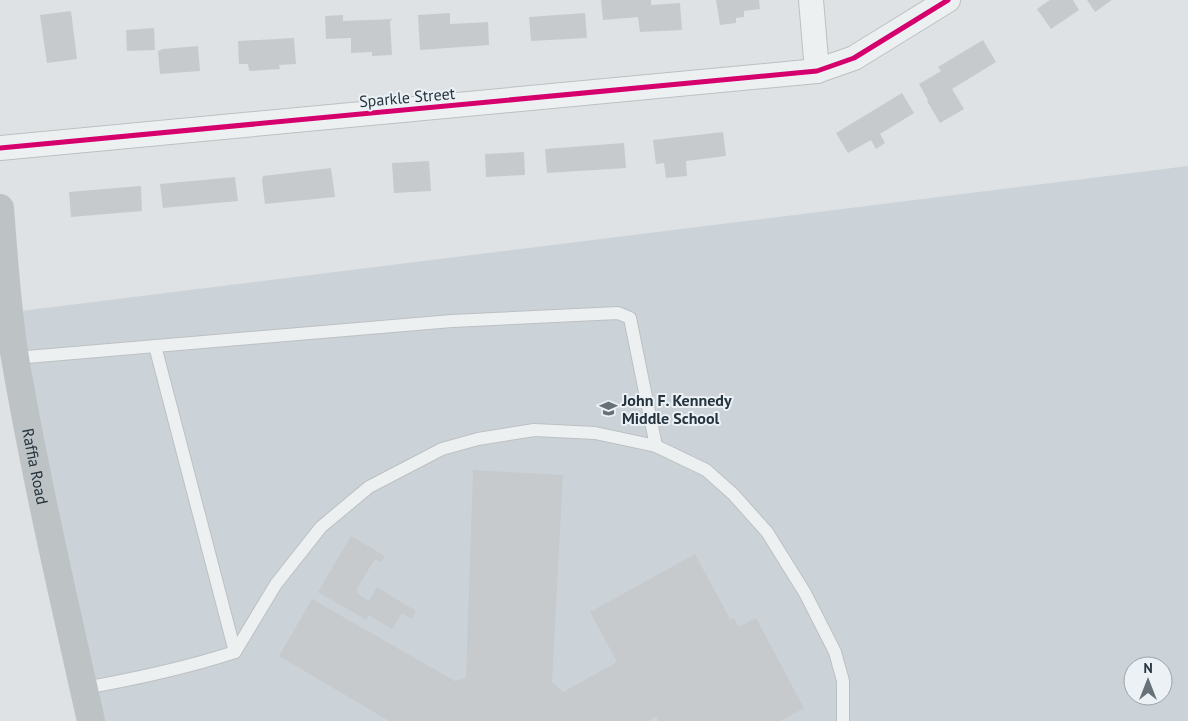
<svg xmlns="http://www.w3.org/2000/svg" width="1188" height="721" font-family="'PT Sans',sans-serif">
<rect width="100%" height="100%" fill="#dfe2e4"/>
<path fill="#ccd3d8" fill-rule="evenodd" d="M1188,166V721H103L5,313ZM1133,666H1163V696H1133Z"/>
<g fill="#c7cacc">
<polygon points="601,0 651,0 651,5 680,3 682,30 640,32 638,17 603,20"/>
<polygon points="716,0 759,0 760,9 744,11 744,17 736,18 736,23 720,25"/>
<polygon points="1050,0 1073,0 1079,10 1051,29 1037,9"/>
<polygon points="1087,0 1112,0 1095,12"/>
<polygon points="71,11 77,59 47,63 40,15"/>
<polygon points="450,13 450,24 488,22 489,45 420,50 418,15"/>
<polygon points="585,13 587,38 531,41 529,17"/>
<polygon points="343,15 343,21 393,19 390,21 392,55 372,56 372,52 351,53 351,38 326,39 325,16"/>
<polygon points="154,28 155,50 127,51 126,30"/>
<polygon points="294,38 296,64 279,65 280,69 250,71 249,70 248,64 239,64 238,41"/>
<polygon points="983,40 996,62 952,89 964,109 940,123 927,101 928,100 919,84 941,71 938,67"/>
<polygon points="198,46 200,71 160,74 158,51 163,49"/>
<polygon points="902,93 914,113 880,134 885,143 876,149 871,140 848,153 836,133"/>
<polygon points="723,132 726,156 686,161 687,176 666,178 664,163 656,164 653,140"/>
<polygon points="624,143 626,168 547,173 545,149"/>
<polygon points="524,152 525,175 486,177 485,154"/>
<polygon points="429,161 431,191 394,193 392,163"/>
<polygon points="331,168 335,197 265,204 262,180 263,176"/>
<polygon points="235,177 238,201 163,208 160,184"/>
<polygon points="141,186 142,211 71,217 69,192"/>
<polygon points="473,470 563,475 552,682 563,692 617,662 590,612 695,554 730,619 734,618 739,627 756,618 804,708 781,721 658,721 656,717 649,721 389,721 279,656 312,599 455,681 466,678"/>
<polygon points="351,536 385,556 381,562 375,559 357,588 358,594 369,601 377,587 416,611 412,619 402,613 392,629 369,615 366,620 318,592"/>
</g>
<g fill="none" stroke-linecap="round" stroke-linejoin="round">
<defs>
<g id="lane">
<polyline points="155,346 235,652"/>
<polyline points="15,358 452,321 618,313 630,318 656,446"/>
<path d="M84,688C135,679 186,668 235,652L276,584L321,527L369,487L442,449L478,439L534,430L595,433L656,446L706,470L733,494L767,532L805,593L835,652L843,681V721"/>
</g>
<g id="street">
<polyline points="811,0 817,71"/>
<polyline points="0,148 817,71 854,58 948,0"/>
</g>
</defs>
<use href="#lane" stroke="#bdc0c2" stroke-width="14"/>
<use href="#street" stroke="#bdc0c2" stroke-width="26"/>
<use href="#lane" stroke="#edf0f1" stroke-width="12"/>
<use href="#street" stroke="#edf0f1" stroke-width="24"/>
<path stroke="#bdc2c4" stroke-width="28" id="s1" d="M0,208C4,258 7,309 15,358C36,480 64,601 91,721"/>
<defs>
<polyline id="cycleway" points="0,148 817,71 854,58 948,0"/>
</defs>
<use href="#cycleway" stroke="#ebf1f5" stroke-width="8"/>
<use href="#cycleway" stroke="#d6006c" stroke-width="5"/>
</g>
<defs>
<symbol id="school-bare" viewBox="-9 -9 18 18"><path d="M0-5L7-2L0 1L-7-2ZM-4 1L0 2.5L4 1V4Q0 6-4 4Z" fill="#667178" stroke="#ebf1f5" stroke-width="2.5" paint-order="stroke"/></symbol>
</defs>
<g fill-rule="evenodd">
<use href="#school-bare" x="596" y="396" width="25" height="25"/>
</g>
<g text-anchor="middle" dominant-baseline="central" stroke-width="4" stroke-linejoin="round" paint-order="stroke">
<g font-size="16" fill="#25343e" stroke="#ebf1f5">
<text transform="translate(407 97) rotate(-5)">Sparkle Street</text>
<text stroke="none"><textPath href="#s1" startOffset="261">Raffia Road</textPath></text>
</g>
<g font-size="16" font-weight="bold" fill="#25343e" stroke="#ebf1f5" text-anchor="start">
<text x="622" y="400">John F. Kennedy<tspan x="622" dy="18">Middle School</tspan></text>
</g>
</g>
<g transform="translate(1148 681)"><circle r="24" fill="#ebf1f5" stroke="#9ca5ac"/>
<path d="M0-4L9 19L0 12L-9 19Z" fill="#667178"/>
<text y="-8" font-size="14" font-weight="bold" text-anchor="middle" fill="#25343e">N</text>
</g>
</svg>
